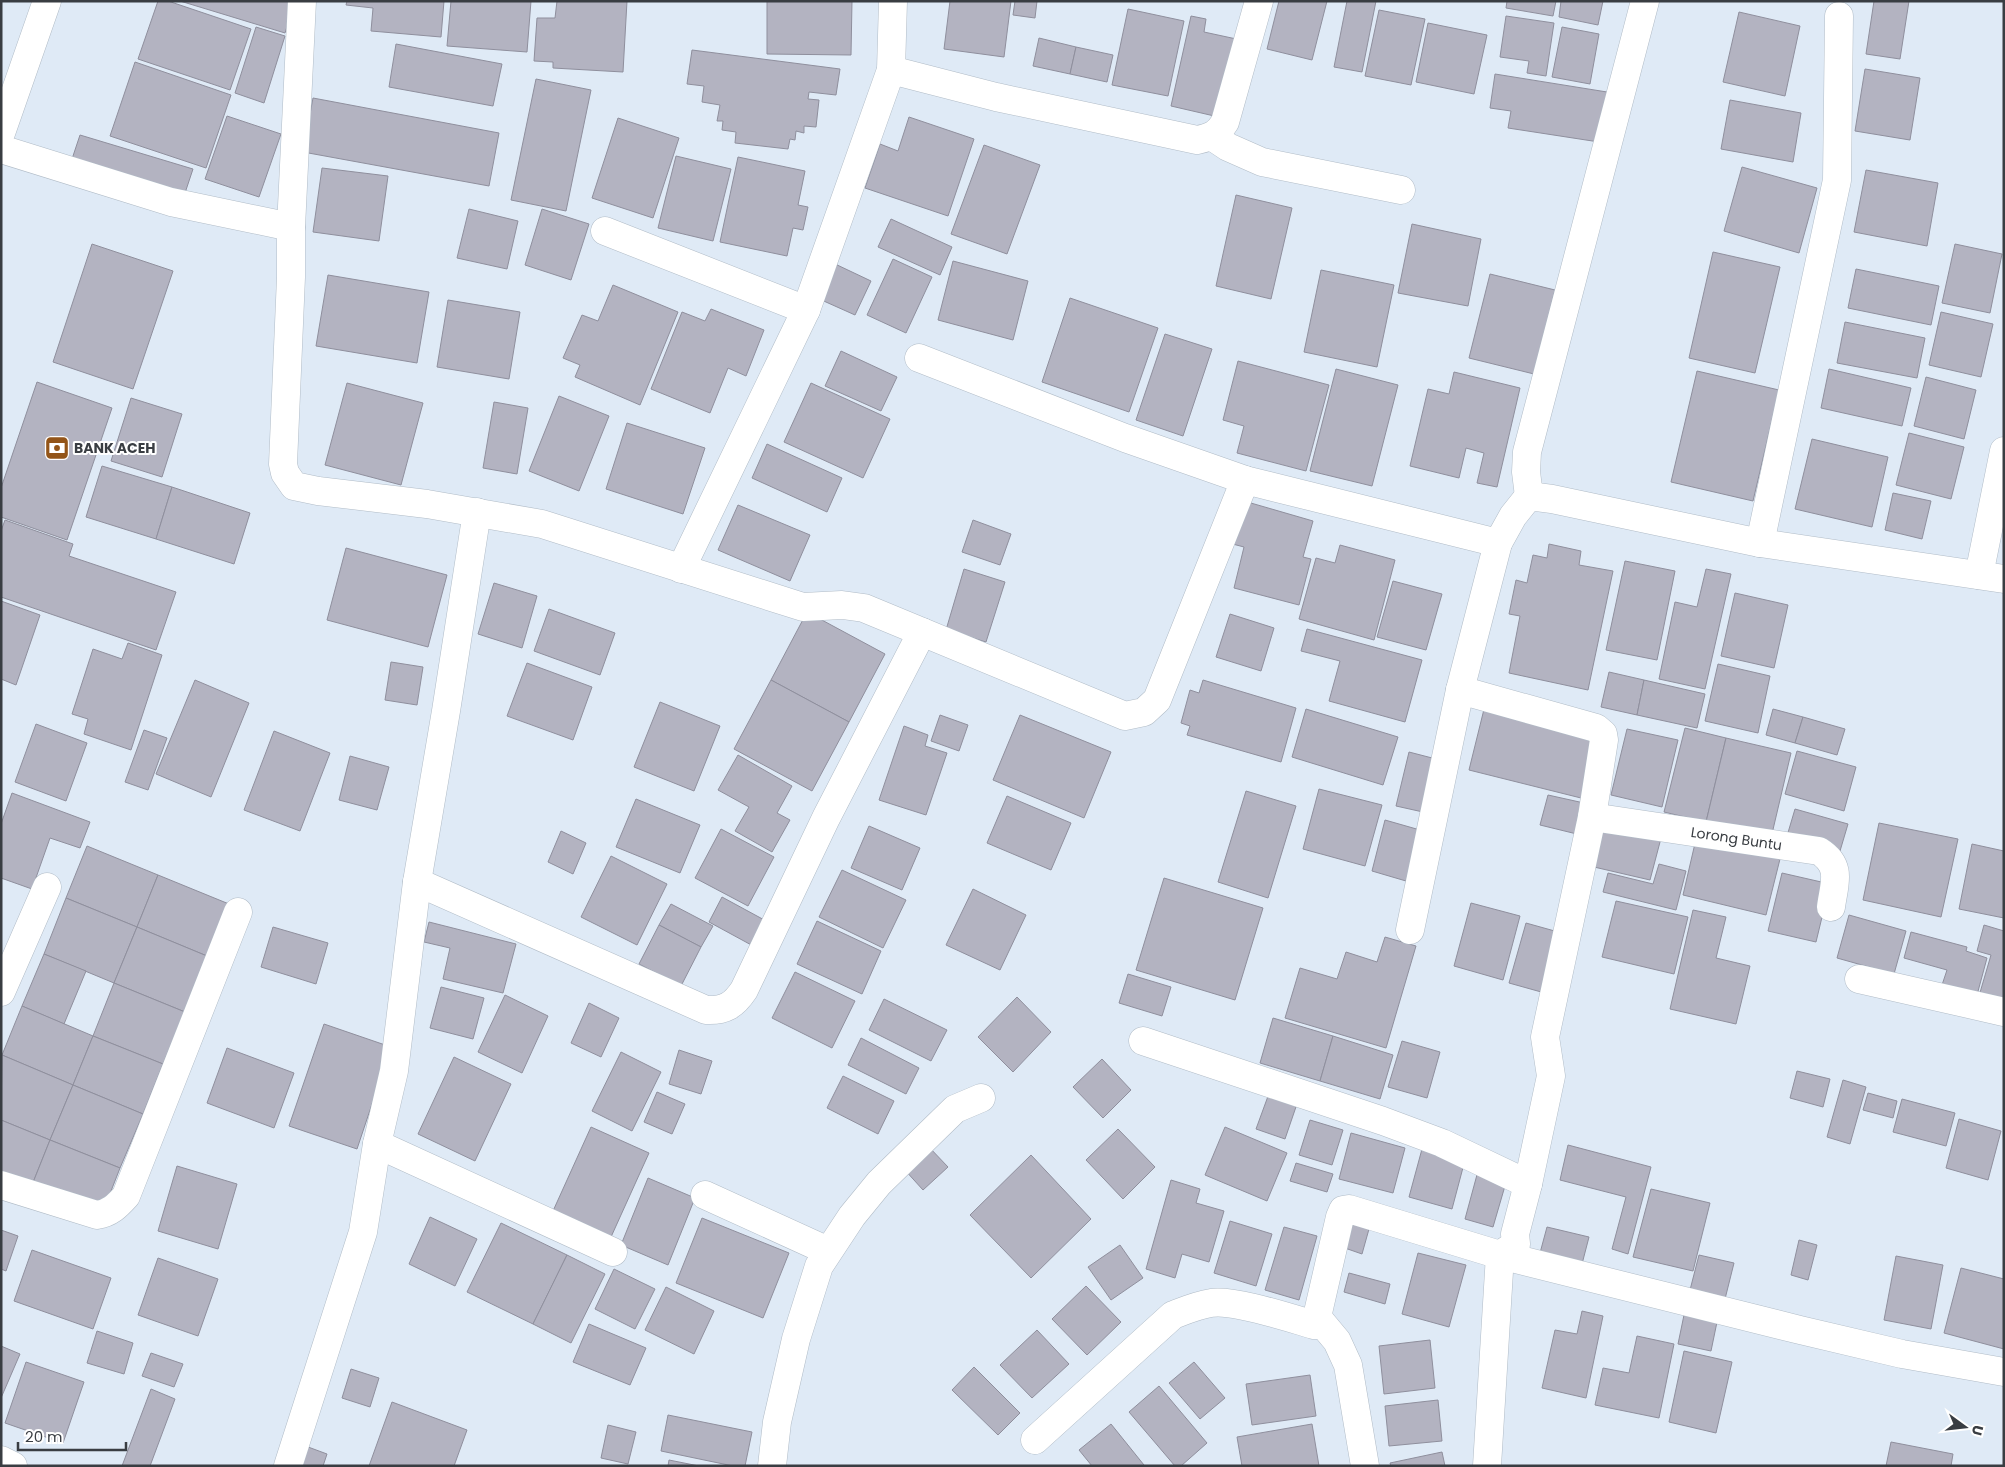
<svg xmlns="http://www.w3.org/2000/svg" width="2005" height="1467" font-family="Poppins,sans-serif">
<rect width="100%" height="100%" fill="#dfeaf6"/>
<g fill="#b3b3c1" stroke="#8f8f9d">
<polygon points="158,1 168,1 251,29 230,90 138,59"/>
<polygon points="180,1 295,1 285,33"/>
<polygon points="347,1 444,1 441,37 371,31 373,8 346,5"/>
<polygon points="451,1 531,1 527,52 447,46"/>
<polygon points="557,1 627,1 623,72 553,68 553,62 534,61 537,18 555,18"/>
<polygon points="767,1 852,1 851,55 767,54"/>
<polygon points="950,1 1011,1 1004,57 944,49"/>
<polygon points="1015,1 1037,1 1035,18 1013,15"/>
<polygon points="1279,1 1327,1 1312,60 1267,49"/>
<polygon points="1347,1 1376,1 1362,72 1334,67"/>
<polygon points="1507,1 1556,1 1553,16 1506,8"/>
<polygon points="1561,1 1603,1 1598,25 1559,17"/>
<polygon points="1874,1 1909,1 1900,59 1866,54"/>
<polygon points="1128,9 1184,21 1168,96 1112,85"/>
<polygon points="1379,10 1425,19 1411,85 1365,76"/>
<polygon points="1739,12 1800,26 1785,96 1723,82"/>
<polygon points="1191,16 1206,19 1204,32 1241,40 1223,118 1171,106"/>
<polygon points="1506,16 1554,23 1546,76 1527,73 1529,61 1500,57"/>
<polygon points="1428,23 1487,35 1474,94 1416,82"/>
<polygon points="256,27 285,36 264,103 235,93"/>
<polygon points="1562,27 1599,34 1590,84 1552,77"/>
<polygon points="1039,38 1076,47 1070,74 1033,66"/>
<polygon points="396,44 502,64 493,106 389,87"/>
<polygon points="1076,47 1113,55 1107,82 1070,74"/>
<polygon points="692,50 840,69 836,95 809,92 808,99 819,100 816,127 804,126 804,133 796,131 795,140 790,139 788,149 735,143 736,132 722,130 723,121 717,121 720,105 702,102 704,86 687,84"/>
<polygon points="135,62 231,95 206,168 110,136"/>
<polygon points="1865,69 1920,78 1910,140 1855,131"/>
<polygon points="1495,74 1607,92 1599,142 1508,128 1511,111 1490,108"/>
<polygon points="536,79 591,90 566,211 511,200"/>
<polygon points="313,98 499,133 489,186 303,152"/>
<polygon points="1730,100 1801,113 1793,162 1721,149"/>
<polygon points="227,116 281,134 259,197 205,179"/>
<polygon points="909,117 974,139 948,216 865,188 880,144 898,151"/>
<polygon points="618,118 679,138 653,218 592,198"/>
<polygon points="80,135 193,169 184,196 71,162"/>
<polygon points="984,145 1040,165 1007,254 951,234"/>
<polygon points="676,156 731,169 713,241 658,228"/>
<polygon points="738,157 805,171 798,205 808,207 803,230 793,228 787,256 720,242"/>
<polygon points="1742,167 1817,188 1799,253 1724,231"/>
<polygon points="322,168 388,176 379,241 313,232"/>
<polygon points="1866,170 1938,183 1927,246 1854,232"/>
<polygon points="1236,195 1292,208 1271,299 1216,286"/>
<polygon points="469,209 518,221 507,269 457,258"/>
<polygon points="542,209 589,224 571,280 525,265"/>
<polygon points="891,219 952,247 940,275 878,247"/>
<polygon points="1412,224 1481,239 1468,306 1398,293"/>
<polygon points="92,244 173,271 133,389 53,362"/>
<polygon points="1955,244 2002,254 1990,313 1942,303"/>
<polygon points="1713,252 1780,267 1755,373 1689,358"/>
<polygon points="893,259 932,277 906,333 867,315"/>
<polygon points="953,261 1028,281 1013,340 938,320"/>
<polygon points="833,263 871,281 855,315 817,298"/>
<polygon points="1856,269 1939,286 1931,325 1848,308"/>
<polygon points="1321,270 1394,285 1377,367 1304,352"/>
<polygon points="1490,274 1555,290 1534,374 1469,358"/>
<polygon points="328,275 429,292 417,363 316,346"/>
<polygon points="613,285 678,312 640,405 575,377 580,365 563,358 582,315 598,321"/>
<polygon points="1070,298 1158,328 1129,412 1042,382"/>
<polygon points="448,300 520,312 509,379 437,367"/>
<polygon points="711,309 764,330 746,376 728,368 710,413 651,389 682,312 705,321"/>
<polygon points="1941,312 1993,324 1981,377 1929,365"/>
<polygon points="1845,322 1925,338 1917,378 1837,363"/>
<polygon points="1165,334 1212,349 1183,436 1136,420"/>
<polygon points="841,351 897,377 881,411 825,386"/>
<polygon points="1238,361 1329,385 1306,471 1237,453 1244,426 1223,420"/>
<polygon points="1336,369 1398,385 1372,486 1310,471"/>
<polygon points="1829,369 1911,388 1902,426 1821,408"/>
<polygon points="1697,371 1779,390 1753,501 1671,482"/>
<polygon points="1454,372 1520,388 1497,487 1477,483 1484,453 1466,448 1459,478 1410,466 1428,389 1449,394"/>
<polygon points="1926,377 1976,390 1964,439 1914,426"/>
<polygon points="37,382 112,408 67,540 1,517 1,488"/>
<polygon points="347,383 423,403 401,485 325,465"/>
<polygon points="811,383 890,419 863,478 784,442"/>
<polygon points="559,396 609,416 579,491 529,471"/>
<polygon points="131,398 182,414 162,477 111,461"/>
<polygon points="494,402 528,408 517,474 483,468"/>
<polygon points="627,423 705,448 683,514 606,489"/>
<polygon points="1909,433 1964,447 1951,499 1896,485"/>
<polygon points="1812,439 1888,457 1872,527 1795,509"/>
<polygon points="767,444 842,478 827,512 752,478"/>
<polygon points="102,466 172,487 156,539 86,517"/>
<polygon points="172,487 250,513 234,564 156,539"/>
<polygon points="1893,493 1931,501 1922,539 1885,530"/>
<polygon points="1237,499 1313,521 1303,557 1311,559 1299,605 1234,588 1244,547 1225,542"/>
<polygon points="738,505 810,535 790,581 718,550"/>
<polygon points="5,520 73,544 69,556 176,592 156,650 1,597 1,531"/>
<polygon points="973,520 1011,534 1000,565 962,552"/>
<polygon points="1549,544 1581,551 1579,565 1613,571 1588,690 1509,673 1520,616 1509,614 1516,580 1527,583 1533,555 1547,558"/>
<polygon points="1340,545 1395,560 1374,640 1299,619 1316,558 1335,563"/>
<polygon points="346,548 447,575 428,647 327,620"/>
<polygon points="1625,561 1675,571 1657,660 1606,650"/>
<polygon points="964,569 1005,582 986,642 946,630"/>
<polygon points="1706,569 1731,574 1705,689 1659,679 1675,602 1697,607"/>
<polygon points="1393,581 1442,594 1426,650 1377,637"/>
<polygon points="494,583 537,596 522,648 478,634"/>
<polygon points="1735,593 1788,605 1774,668 1721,656"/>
<polygon points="1,601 40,615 16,685 1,679"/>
<polygon points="549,609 615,633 600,675 534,651"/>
<polygon points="807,612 885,654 849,722 771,680"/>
<polygon points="1230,614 1274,628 1261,671 1216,657"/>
<polygon points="1307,629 1422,660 1405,722 1329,701 1340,661 1301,651"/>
<polygon points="128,643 162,655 131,750 84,734 88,719 72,714 93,649 122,659"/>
<polygon points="391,662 423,667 417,705 385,700"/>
<polygon points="527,663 592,687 573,740 507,716"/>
<polygon points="1718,664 1770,676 1758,733 1705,721"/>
<polygon points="1609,672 1644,680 1637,715 1601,707"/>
<polygon points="195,680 249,703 211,797 156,774"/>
<polygon points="771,680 849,722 812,791 734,749"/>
<polygon points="1203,680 1296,708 1281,762 1187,735 1190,726 1181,723 1190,690 1199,693"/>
<polygon points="1644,680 1705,694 1697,728 1637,715"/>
<polygon points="1488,693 1604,722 1585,799 1469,770"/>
<polygon points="660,702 720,726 694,791 634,767"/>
<polygon points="1306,709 1398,737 1383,785 1292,757"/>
<polygon points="1773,709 1803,717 1795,743 1766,735"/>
<polygon points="940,715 968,725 959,751 931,741"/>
<polygon points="1020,715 1111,752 1084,818 993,780"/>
<polygon points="1803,717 1845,729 1837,755 1795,743"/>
<polygon points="36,724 87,743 66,801 15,782"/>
<polygon points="904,726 928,735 925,746 947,753 926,815 879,800"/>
<polygon points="1685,728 1726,738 1706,822 1664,812"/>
<polygon points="1627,729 1678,740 1662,807 1611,795"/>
<polygon points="144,730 167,738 148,790 125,782"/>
<polygon points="274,731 330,753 300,831 244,810"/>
<polygon points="1726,738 1791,753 1771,838 1706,822"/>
<polygon points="1797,751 1856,767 1844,811 1785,794"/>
<polygon points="1409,752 1436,759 1423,812 1396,806"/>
<polygon points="738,755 792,786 777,813 790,820 772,852 735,831 749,807 718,790"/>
<polygon points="350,756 389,767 377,810 339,800"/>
<polygon points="1319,789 1382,805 1365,866 1303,849"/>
<polygon points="1246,791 1296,806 1268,898 1218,882"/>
<polygon points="12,793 90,822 80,848 50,838 32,889 1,878 1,824"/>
<polygon points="1548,795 1593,805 1585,836 1540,825"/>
<polygon points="1007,796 1071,823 1051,870 987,843"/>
<polygon points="636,799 700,825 680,873 616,847"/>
<polygon points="1795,809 1848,824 1840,851 1787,836"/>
<polygon points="1608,810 1665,823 1650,880 1594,867"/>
<polygon points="1385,820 1420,830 1406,881 1372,871"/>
<polygon points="1879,823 1958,839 1941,917 1863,900"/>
<polygon points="869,826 920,848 902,890 851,868"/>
<polygon points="721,829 774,857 748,906 695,878"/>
<polygon points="561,831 586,843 573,874 548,862"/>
<polygon points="1696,839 1780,859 1766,915 1683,895"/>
<polygon points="1972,844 2004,851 2004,918 1959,909"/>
<polygon points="87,846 158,875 137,927 66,898"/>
<polygon points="611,856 667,884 637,945 581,917"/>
<polygon points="1659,864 1686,871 1676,910 1603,892 1608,873 1653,884"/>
<polygon points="842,870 906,900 883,948 819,917"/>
<polygon points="1782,873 1830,884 1816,942 1768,931"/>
<polygon points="158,875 229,904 207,956 137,927"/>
<polygon points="1164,878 1263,908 1235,1000 1136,970"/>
<polygon points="973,889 1026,915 1000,970 946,945"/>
<polygon points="722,897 768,922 755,947 709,922"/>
<polygon points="66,898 137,927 114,983 44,954"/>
<polygon points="1616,901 1688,917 1674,974 1602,957"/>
<polygon points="1471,903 1520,916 1503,980 1454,966"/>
<polygon points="671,904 713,926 701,947 659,925"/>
<polygon points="1693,910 1726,917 1716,958 1750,966 1736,1024 1670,1009"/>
<polygon points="1849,915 1906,931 1894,974 1837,958"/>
<polygon points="817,921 881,951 862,994 797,964"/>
<polygon points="429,922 516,944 503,993 443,979 450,948 424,942"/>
<polygon points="1526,923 1569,935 1552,995 1509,983"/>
<polygon points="659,925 701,947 681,986 639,964"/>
<polygon points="1984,925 2004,931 2004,1003 1979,996 1991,955 1977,951"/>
<polygon points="137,927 207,956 185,1012 114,983"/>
<polygon points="273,927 328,943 316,984 261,967"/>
<polygon points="1911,932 1967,947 1966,951 1987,958 1977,995 1942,985 1947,970 1904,958"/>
<polygon points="1385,937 1416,946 1386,1048 1285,1018 1300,968 1337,979 1346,952 1377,962"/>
<polygon points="44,954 86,971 64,1024 22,1006"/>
<polygon points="795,972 855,1001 832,1048 772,1018"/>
<polygon points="1128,974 1171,987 1162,1016 1119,1003"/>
<polygon points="114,983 185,1012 163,1064 93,1036"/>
<polygon points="441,987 484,998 473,1039 430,1028"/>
<polygon points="505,995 548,1016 522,1073 478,1052"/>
<polygon points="1017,997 1051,1032 1013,1072 978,1037"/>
<polygon points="884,999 947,1030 931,1061 869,1030"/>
<polygon points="589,1003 619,1018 601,1057 571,1043"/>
<polygon points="22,1006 93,1036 73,1085 2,1055"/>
<polygon points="1273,1018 1333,1036 1320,1081 1260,1063"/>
<polygon points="324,1024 391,1047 357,1149 289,1126"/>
<polygon points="93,1036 163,1064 143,1114 73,1085"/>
<polygon points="1333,1036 1393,1055 1380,1099 1320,1081"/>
<polygon points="861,1038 919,1068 906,1094 848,1065"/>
<polygon points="1402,1041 1440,1052 1427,1098 1388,1087"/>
<polygon points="227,1048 294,1073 274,1128 207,1103"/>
<polygon points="679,1050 712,1061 701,1094 669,1084"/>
<polygon points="621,1052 661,1072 632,1131 592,1111"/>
<polygon points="2,1055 73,1085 50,1140 1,1120"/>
<polygon points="454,1057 511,1084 475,1161 418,1134"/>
<polygon points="1102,1059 1131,1090 1103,1118 1073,1087"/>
<polygon points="1797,1071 1830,1079 1823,1107 1790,1098"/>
<polygon points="843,1076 894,1101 878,1134 827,1108"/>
<polygon points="1843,1080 1866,1087 1850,1144 1827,1137"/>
<polygon points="73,1085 143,1114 120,1168 50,1140"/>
<polygon points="1271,1088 1299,1098 1285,1139 1256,1129"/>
<polygon points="657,1092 685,1104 672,1134 644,1122"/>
<polygon points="1868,1093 1897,1101 1893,1118 1863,1110"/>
<polygon points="1902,1099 1955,1113 1946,1146 1893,1132"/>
<polygon points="1959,1119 2001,1131 1988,1180 1946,1168"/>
<polygon points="1,1120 50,1140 32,1185 1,1172"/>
<polygon points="1310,1120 1343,1130 1332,1165 1299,1155"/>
<polygon points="591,1127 649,1153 611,1237 553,1211"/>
<polygon points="1225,1127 1287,1153 1267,1201 1205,1175"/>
<polygon points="1118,1129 1155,1167 1123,1199 1086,1160"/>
<polygon points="1351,1133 1405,1148 1393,1193 1339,1179"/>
<polygon points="50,1140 120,1168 102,1214 32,1185"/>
<polygon points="1568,1145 1651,1167 1628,1254 1612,1249 1626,1197 1560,1180"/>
<polygon points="928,1146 948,1167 923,1190 904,1169"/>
<polygon points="1422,1149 1465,1160 1452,1209 1409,1197"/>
<polygon points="1031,1155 1091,1219 1031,1278 970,1215"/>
<polygon points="1296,1163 1333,1174 1327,1192 1290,1181"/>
<polygon points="177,1166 237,1184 218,1249 158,1231"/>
<polygon points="1478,1171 1507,1179 1493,1227 1465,1219"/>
<polygon points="648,1178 695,1198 668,1265 621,1245"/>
<polygon points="1171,1180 1200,1189 1196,1203 1224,1211 1209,1262 1182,1254 1175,1278 1146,1269"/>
<polygon points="1651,1189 1710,1203 1693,1271 1633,1257"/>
<polygon points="430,1217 477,1239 455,1286 409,1264"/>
<polygon points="702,1218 789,1253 763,1318 676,1283"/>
<polygon points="1230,1221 1272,1234 1256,1286 1214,1273"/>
<polygon points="501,1223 567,1255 533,1324 467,1292"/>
<polygon points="1350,1223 1369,1229 1362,1254 1342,1247"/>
<polygon points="1284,1227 1317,1236 1299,1300 1265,1290"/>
<polygon points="1547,1227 1589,1237 1582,1264 1540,1253"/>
<polygon points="1,1230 18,1236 6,1271 1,1269"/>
<polygon points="1799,1240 1817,1245 1808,1280 1791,1275"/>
<polygon points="1120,1245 1143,1278 1111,1300 1088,1267"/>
<polygon points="32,1250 111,1278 93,1329 14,1301"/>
<polygon points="1418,1253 1466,1265 1449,1327 1402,1314"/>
<polygon points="567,1255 605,1274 571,1343 533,1324"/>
<polygon points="1699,1255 1734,1263 1725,1299 1690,1290"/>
<polygon points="1896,1256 1943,1265 1931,1329 1884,1320"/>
<polygon points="158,1258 218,1279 198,1336 138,1315"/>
<polygon points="1961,1268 2004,1279 2004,1349 1944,1333"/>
<polygon points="614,1269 655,1289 635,1329 595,1309"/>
<polygon points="1349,1273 1390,1284 1385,1304 1344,1292"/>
<polygon points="1086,1286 1121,1322 1087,1355 1052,1319"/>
<polygon points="666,1287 714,1311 694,1354 645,1330"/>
<polygon points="1582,1311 1603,1316 1586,1398 1542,1388 1555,1330 1577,1334"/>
<polygon points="1684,1315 1717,1322 1711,1351 1678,1344"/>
<polygon points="589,1324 646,1348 630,1385 573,1362"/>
<polygon points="1037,1330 1069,1364 1032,1398 1000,1365"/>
<polygon points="97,1331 133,1343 124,1374 87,1363"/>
<polygon points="1637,1336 1674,1344 1659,1418 1595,1405 1603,1368 1629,1373"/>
<polygon points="1430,1340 1435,1388 1384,1394 1379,1346"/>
<polygon points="1,1346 20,1354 1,1398"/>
<polygon points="1684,1351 1732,1362 1716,1433 1669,1422"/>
<polygon points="151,1353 183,1364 174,1387 142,1376"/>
<polygon points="26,1362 84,1382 63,1443 5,1423"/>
<polygon points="1194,1362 1225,1398 1200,1419 1169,1383"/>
<polygon points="974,1367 1020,1413 998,1435 952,1390"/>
<polygon points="351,1369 379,1378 370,1407 342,1398"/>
<polygon points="1310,1375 1316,1416 1252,1425 1246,1384"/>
<polygon points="1159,1386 1207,1443 1181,1466 1175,1466 1129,1412"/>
<polygon points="151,1389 175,1399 150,1466 122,1466"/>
<polygon points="1438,1400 1442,1441 1389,1446 1385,1406"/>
<polygon points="392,1402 467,1430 454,1466 369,1466"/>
<polygon points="668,1415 752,1432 745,1466 733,1466 661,1451"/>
<polygon points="1111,1424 1144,1465 1143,1466 1092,1466 1079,1450"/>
<polygon points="1312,1424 1319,1466 1242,1466 1237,1437"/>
<polygon points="608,1425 636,1432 628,1464 601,1458"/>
<polygon points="1891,1442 1953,1454 1951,1466 1886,1466"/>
<polygon points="300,1444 327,1454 323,1466 292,1466"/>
<polygon points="1442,1452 1445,1466 1391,1466 1390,1463"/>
<polygon points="669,1460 699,1466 668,1466"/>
</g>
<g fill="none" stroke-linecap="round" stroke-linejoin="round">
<defs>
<g id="minor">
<path d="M891,70L996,97L1197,140C1211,137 1217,135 1225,122L1259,1"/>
<polyline points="1,133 47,1"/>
<polyline points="1213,137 1228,147 1262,162 1401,190"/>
<polyline points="1,149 171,202 291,227 291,277 283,464 285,473 294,486 318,491 427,504 542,524 803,607 842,605 864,608 1125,716 1144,712 1157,700 1245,480 1498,543 1513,516 1529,496 1552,499 1760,543 2004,579"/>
<polyline points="291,227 302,1"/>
<polyline points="605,231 806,310"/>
<polyline points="919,358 1125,438 1245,480"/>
<polyline points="1529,496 1526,472 1527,452 1645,1"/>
<polyline points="1760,543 1837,180 1839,16"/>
<polyline points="681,569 806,310 891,70 893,1"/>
<polyline points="1979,575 2004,451"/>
<polyline points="1460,690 1596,728 1603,734 1604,740 1592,817 1545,1037 1551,1076 1528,1184 1515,1234 1516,1244 1500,1255"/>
<path id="s1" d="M1592,817L1819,851C1843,866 1834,884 1831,907"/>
<path d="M417,882L706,1010C725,1011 734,1005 744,990L826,818L922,632"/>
<polyline points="1410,930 1460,690 1498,543"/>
<polyline points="1859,979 2004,1012"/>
<polyline points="1,992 47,887"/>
<polyline points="1143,1041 1383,1121 1442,1143 1528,1184"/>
<polyline points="377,1144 613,1252"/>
<path d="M1,1185L97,1215C110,1213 117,1206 126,1196L238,912"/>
<polyline points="705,1195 828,1251"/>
<polyline points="1317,1317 1340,1217 1343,1210 1349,1209 1500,1255 1800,1330 1902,1354 2004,1372"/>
<path d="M1035,1440L1173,1315C1186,1310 1198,1305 1211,1303C1233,1299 1290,1318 1314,1325L1317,1317L1337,1341L1348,1365L1365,1466"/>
<polyline points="1,1460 13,1466"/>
<polyline points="288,1466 363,1232 377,1144 394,1071 417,882 446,711 477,512"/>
<polyline points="772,1466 777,1422 796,1339 819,1266 852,1216 879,1183 955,1109 981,1098"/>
<polyline points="1487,1466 1500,1255"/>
</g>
</defs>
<use href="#minor" stroke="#b1bcc7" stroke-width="29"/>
<use href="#minor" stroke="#fff" stroke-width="28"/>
</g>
<defs>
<symbol id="bank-square" viewBox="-11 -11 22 22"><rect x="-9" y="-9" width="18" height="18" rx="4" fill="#935519" stroke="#fff"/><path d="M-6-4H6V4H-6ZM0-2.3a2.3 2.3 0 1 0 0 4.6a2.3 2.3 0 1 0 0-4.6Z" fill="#fff"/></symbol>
</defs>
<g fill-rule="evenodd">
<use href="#bank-square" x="43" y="434" width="28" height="28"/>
</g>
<g text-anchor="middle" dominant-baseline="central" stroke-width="4" stroke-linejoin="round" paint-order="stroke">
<g font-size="14" font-weight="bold" fill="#393d42" stroke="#fff" text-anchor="start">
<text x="74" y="448">BANK ACEH</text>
</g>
<g font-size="14" fill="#393d42" stroke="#fff">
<text stroke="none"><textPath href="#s1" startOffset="146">Lorong Buntu</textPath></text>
</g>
</g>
<rect width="2005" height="1467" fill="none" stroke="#393d42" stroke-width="5"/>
<g transform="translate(1965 1427) rotate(105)" stroke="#ffffff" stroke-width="4" paint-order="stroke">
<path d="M0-4L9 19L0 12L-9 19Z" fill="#393d42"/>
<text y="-8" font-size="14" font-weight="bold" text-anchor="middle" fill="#393d42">U</text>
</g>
<path d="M18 1442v8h108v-8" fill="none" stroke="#393d42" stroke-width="2.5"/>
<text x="25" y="1442" font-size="15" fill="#393d42" stroke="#ffffff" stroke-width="4" paint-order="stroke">20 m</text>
</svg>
